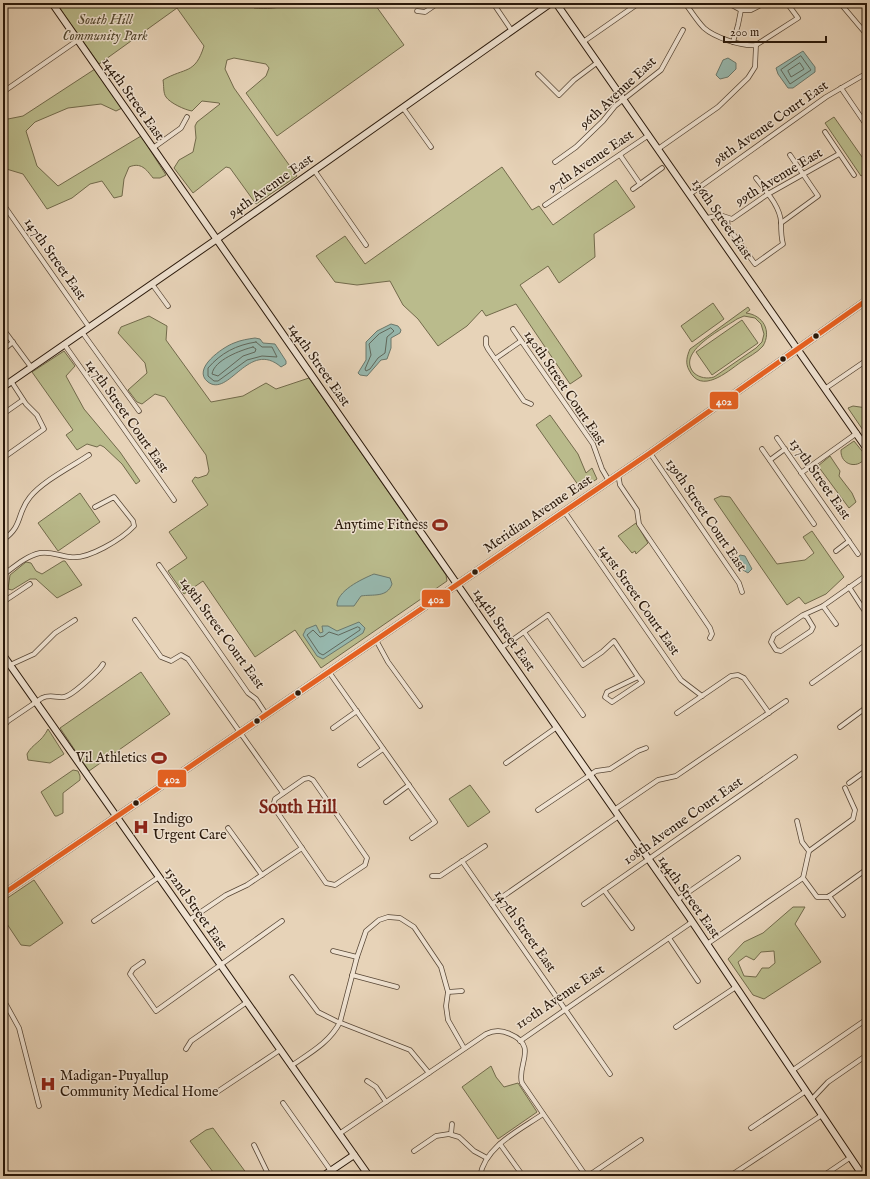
<svg xmlns="http://www.w3.org/2000/svg" width="870" height="1179" font-family="'IM FELL English',serif">
<rect width="100%" height="100%" fill="#e7d3b8"/>
<filter id="stains"><feTurbulence type="fractalNoise" baseFrequency=".005" numOctaves="4"/><feColorMatrix values="0 0 0 0 .2 0 0 0 0 .09 0 0 0 0 .02 0 0 0 .5 -.17"/></filter>
<radialGradient id="worn" r=".72"><stop offset=".6" stop-color="#630" stop-opacity="0"/><stop offset="1" stop-color="#630" stop-opacity=".3"/></radialGradient>
<g fill="#babb8c" stroke="#726a4b" fill-rule="evenodd">
<path d="M56,3H251L254,8C266,9 279,9 290,3H380L376,6L404,45L277,136L246,93L266,76L269,68L266,64L234,58L227,60L225,69L234,88L297,176L256,204L230,168L226,167L193,193L174,168L179,160L193,152L196,138L195,126L197,122L220,104L219,103L202,101L192,111C185,110 170,103 166,97C163,93 164,85 163,80C185,67 195,75 204,46L177,8L99,64Z"/>
<path d="M95,69L122,108L116,111L101,104L68,108L35,122L26,131L37,166L58,186L141,136L166,175L160,178H153C146,169 141,162 129,167L124,179L122,196L114,198L102,181L90,184L72,198L47,209L23,174L3,168V113L8,119L23,116Z"/>
<polygon points="834,117 867,164 867,172 861,176 825,123"/>
<polygon points="502,167 532,210 539,206 553,225 616,180 635,207 594,234 595,257 559,283 548,266 520,285 582,376 570,384 516,304 486,316 482,310 467,326 438,346 418,319 403,305 390,281 357,285 335,282 316,256 345,236 365,264"/>
<polygon points="713,303 724,319 692,342 681,326"/>
<path d="M748,307L750,310L746,313C763,315 772,331 763,346C757,353 748,357 741,362C727,372 701,395 689,370C685,363 687,356 690,349ZM744,316L755,318L761,324L764,334L762,342L756,348L714,377C707,379 700,378 694,373C675,352 723,329 737,319Z"/>
<polygon points="149,316 167,326 166,340 211,402 243,396 266,383 276,389 309,378 446,575 447,581 321,668 295,630 255,657 203,581 184,594 168,571 187,558 169,532 208,505 192,481 195,477 198,478 207,475 209,471 206,455 165,397 155,394 142,404 137,402 128,390 147,373 145,363 118,333 121,327"/>
<polygon points="742,320 758,343 712,375 696,352"/>
<polygon points="64,351 75,366 66,376 84,409 120,452 140,481 136,484 122,464 104,447 100,445 97,447 87,444 77,450 66,435 73,430 32,372"/>
<polygon points="853,406 867,408 867,436 848,408"/>
<polygon points="550,415 578,454 586,473 592,468 597,479 581,489 536,425"/>
<path d="M854,441L866,456C860,470 840,466 841,450Z"/>
<polygon points="830,456 840,471 839,476 852,493 856,502 849,508 818,466"/>
<polygon points="80,493 100,522 58,551 38,523"/>
<polygon points="721,496 730,497 777,564 805,560 814,553 803,537 812,531 844,577 826,594 805,604 799,597 787,605 714,499"/>
<polygon points="636,523 648,543 636,554 635,551 632,553 618,536"/>
<polygon points="63,561 65,561 82,585 57,598 36,579 30,579 12,590 8,589 10,575 26,562 31,563 36,571 42,574"/>
<polygon points="141,672 170,714 89,771 60,728"/>
<path d="M48,729L64,754L50,763L28,760L27,754C33,743 41,743 48,729Z"/>
<polygon points="73,770 78,771 80,776 80,780 63,793 63,813 57,816 55,816 41,792"/>
<polygon points="470,785 490,812 468,827 449,799"/>
<polygon points="34,880 63,923 30,946 21,945 3,918 3,901"/>
<path d="M793,907H805L795,924L821,962L764,999L753,995L728,959L744,942L763,933ZM774,951L775,963L769,968H762L756,977L744,976L738,962L746,956L754,960L761,952Z"/>
<polygon points="491,1066 496,1077 504,1087 518,1083 537,1112 498,1139 462,1087"/>
<polygon points="213,1128 247,1174 245,1176 216,1176 190,1141 206,1130"/>
</g>
<g fill="#97b8ae" stroke="#6b786c">
<polygon points="803,51 815,67 815,72 793,88 788,88 778,74 776,68"/>
<polygon points="728,58 736,63 736,69 728,77 720,79 716,75 723,60"/>
<polygon points="391,324 398,326 401,330 400,333 391,338 391,348 387,359 381,360 367,376 360,375 358,373 366,360 366,342 377,331"/>
<path d="M255,338L260,339L263,343L275,344L286,361V364L281,367C249,339 229,398 208,382C191,369 223,347 234,343C241,340 248,339 255,338Z"/>
<polygon points="740,555 745,556 752,569 748,573 743,570 736,560"/>
<path d="M374,574L390,578L392,584C387,598 373,594 361,596L354,606H337C336,591 362,579 374,574Z"/>
<polygon points="359,622 365,628 363,633 323,659 317,656 303,635 306,629 316,625 320,633 323,632 322,626 328,626 337,631"/>
</g>
<g fill="none" stroke-linecap="round" stroke-linejoin="round">
<g stroke="#60685c" stroke-width="1">
<polygon points="801,56 811,70 790,84 781,70"/>
<polygon points="800,63 804,69 791,77 788,71"/>
<polygon points="391,328 394,331 387,337 385,353 378,358 370,369 366,371 365,369 371,355 369,344 379,334"/>
<path d="M256,342L262,347H272L277,357L262,356L247,360L218,381H214L208,376V368C221,353 236,345 256,342Z"/>
<path d="M253,347L256,349L255,352L243,356L218,376L212,374C214,360 241,350 253,347Z"/>
<polygon points="358,627 360,628 360,630 323,655 319,653 307,635 313,630 320,637 324,636 329,632 338,635"/>
</g>
<defs>
<g id="street">
<polyline points="493,3 512,31"/>
<path d="M685,3C691,11 697,21 704,28C714,37 742,47 756,45"/>
<polyline points="728,3 741,10"/>
<polyline points="840,3 867,35"/>
<polyline points="417,11 425,12 438,3"/>
<polyline points="583,42 639,3"/>
<polyline points="733,42 738,25 741,10 751,10 765,3"/>
<polyline points="538,74 559,95 574,80 598,62"/>
<polyline points="841,88 867,126"/>
<polyline points="3,92 78,40"/>
<polyline points="403,108 431,147"/>
<polyline points="825,132 854,175"/>
<polyline points="153,148 181,128 187,117"/>
<polyline points="658,149 718,107 748,78 755,67 756,45 798,18 787,3"/>
<polyline points="620,155 640,184"/>
<polyline points="555,162 576,147 603,121 615,106 661,70 683,30"/>
<polyline points="314,170 366,245"/>
<polyline points="633,189 662,168"/>
<polyline points="690,194 826,97 867,73"/>
<polyline points="3,204 89,327"/>
<polyline points="545,205 649,135"/>
<polyline points="707,218 720,215 732,219 768,194 839,154"/>
<path d="M727,218L728,227L755,264L783,244C781,237 781,230 781,222C780,206 765,190 756,178"/>
<polyline points="781,223 818,196 790,155"/>
<polyline points="152,284 168,306"/>
<polyline points="3,329 31,367"/>
<polyline points="513,329 593,444 602,469 609,481"/>
<polyline points="82,332 139,411"/>
<polyline points="486,338 486,345 488,349 524,401 531,404"/>
<polyline points="64,344 174,500"/>
<polyline points="3,350 13,342"/>
<polyline points="495,359 521,341"/>
<polyline points="826,388 867,360"/>
<polyline points="3,414 23,400"/>
<polyline points="777,438 858,554"/>
<polyline points="762,449 814,524"/>
<polyline points="650,453 739,583 742,592"/>
<polyline points="3,458 44,429 37,415 26,404 11,381"/>
<polyline points="770,460 785,449"/>
<polyline points="801,473 857,433"/>
<polyline points="618,474 620,485 637,510 639,524 710,628 712,634 710,638"/>
<polyline points="564,511 681,680 702,696"/>
<path d="M3,540C24,525 16,514 30,497C43,481 71,467 89,455"/>
<polyline points="836,551 849,541"/>
<polyline points="159,565 248,693 256,699 266,714"/>
<path d="M3,575C14,567 26,556 40,553C51,551 59,556 70,557C88,560 122,539 134,526L133,521L114,497L95,507"/>
<polyline points="849,587 864,610"/>
<polyline points="3,602 30,584"/>
<polyline points="823,606 836,624"/>
<polyline points="803,615 807,617 813,627 811,631 781,651 776,650 771,642 774,635 803,615 823,606 867,575"/>
<polyline points="135,620 161,657 171,661 181,655 188,659 283,793"/>
<polyline points="524,632 583,715"/>
<polyline points="376,640 388,662 420,706"/>
<polyline points="501,648 548,615 583,665 602,652 614,641 638,677 642,682 612,702 605,697 607,692 638,677"/>
<polyline points="10,665 34,654 55,633 75,620"/>
<polyline points="329,672 435,822 412,838"/>
<polyline points="812,683 867,644"/>
<polyline points="677,713 731,676 738,675 744,678 769,713"/>
<path d="M3,727L8,721L42,698C50,694 57,698 64,697C72,696 100,670 103,664"/>
<polyline points="840,727 867,707"/>
<polyline points="333,728 357,711"/>
<polyline points="506,763 557,727"/>
<polyline points="360,765 383,749"/>
<polygon points="309,778 313,780 367,858 365,865 335,885 326,883 273,806 275,799 304,779"/>
<polyline points="849,783 867,770"/>
<polyline points="3,790 3,791"/>
<polyline points="386,802 409,785"/>
<polyline points="538,810 596,771 610,769 638,751 646,748"/>
<polyline points="614,810 658,780 676,776 786,701"/>
<polyline points="797,821 802,842 809,851 803,878 817,897 828,897 867,869"/>
<polyline points="228,828 262,875"/>
<polyline points="809,851 853,819 855,810 845,788"/>
<polyline points="462,861 610,1074"/>
<polyline points="432,876 440,876 485,846"/>
<polyline points="604,890 632,928"/>
<polyline points="829,896 843,915"/>
<polyline points="677,900 738,858"/>
<polyline points="492,904 619,816"/>
<polyline points="584,904 795,757"/>
<polyline points="189,920 226,895 247,885 302,848"/>
<polyline points="94,921 159,877"/>
<polyline points="669,938 698,981"/>
<polyline points="707,944 803,878"/>
<polyline points="333,951 357,957"/>
<polyline points="143,962 133,969 130,974 156,1011 282,921"/>
<polyline points="352,975 397,987"/>
<polyline points="292,977 318,1012 336,1021 410,1050 429,1073"/>
<polyline points="448,992 462,991"/>
<polyline points="3,999 19,1028 39,1106"/>
<polyline points="676,1027 736,987"/>
<polyline points="520,1041 692,922"/>
<polyline points="186,1049 191,1041 247,1002"/>
<path d="M291,1066C310,1053 330,1042 340,1022L357,957L366,931L379,920L388,917L400,918L414,927L441,967L448,992L446,1006L448,1020L464,1048"/>
<polyline points="793,1070 867,1019"/>
<polyline points="367,1081 376,1087 386,1102"/>
<polyline points="214,1094 280,1050"/>
<polyline points="812,1099 828,1082 867,1055"/>
<polyline points="283,1103 331,1171"/>
<polyline points="751,1128 806,1091"/>
<path d="M339,1134L486,1034C494,1030 502,1030 510,1034C539,1046 516,1066 522,1083L586,1176"/>
<polyline points="451,1134 452,1124"/>
<polyline points="500,1144 523,1176"/>
<polyline points="254,1145 269,1176"/>
<polyline points="414,1151 436,1136 449,1134 459,1137 474,1151 487,1158"/>
<path d="M480,1176C485,1146 520,1130 543,1114"/>
<polyline points="588,1176 641,1140"/>
<polyline points="730,1176 822,1115"/>
<polyline points="823,1176 851,1157"/>
</g>
<g id="secondary">
<polyline points="52,3 689,917 863,1176"/>
<polyline points="556,3 867,449"/>
<polyline points="3,387 217,239 551,3"/>
<polyline points="3,655 369,1176"/>
<polyline points="323,1176 354,1155"/>
</g>
<polyline id="primary" points="3,894 650,453 867,300"/>
</defs>
<use href="#street" stroke="#584736" stroke-width="5.5"/>
<use href="#secondary" stroke="#29180a" stroke-width="8"/>
<use href="#primary" stroke="#29180a" stroke-width="8"/>
<use href="#street" stroke="#efe2d1" stroke-width="4"/>
<use href="#secondary" stroke="#efe2d1" stroke-width="6"/>
<use href="#primary" stroke="#e7d3b8" stroke-width="6"/>
<defs>
<polyline id="bus-1" points="3,894 650,453 867,300"/>
</defs>
<use href="#bus-1" stroke="#efe2d1" stroke-width="8"/>
<use href="#bus-1" stroke="#e86121" stroke-width="5"/>
</g>
<defs>
<symbol id="stadium-bare" viewBox="-9 -9 18 18"><path d="M0-5a6.5 5 0 1 0 0 10a6.5 5 0 1 0 0-10ZM-3.5-1.8h7v3.6h-7Z" fill="#8f2418" stroke="#efe2d1" stroke-width="2.5" paint-order="stroke"/></symbol>
<symbol id="hospital-bare" viewBox="-9 -9 18 18"><path d="M-5-5h3v3.5h4V-5h3V5h-3V1.5h-4V5h-3Z" fill="#8f2418" stroke="#efe2d1" stroke-width="2.5" paint-order="stroke"/></symbol>
</defs>
<g fill-rule="evenodd">
<use href="#stadium-bare" x="429" y="514" width="22" height="22"/>
<use href="#stadium-bare" x="148" y="747" width="22" height="22"/>
<use href="#hospital-bare" x="130" y="816" width="22" height="22"/>
<use href="#hospital-bare" x="37" y="1073" width="22" height="22"/>
</g>
<g fill="#29180a" stroke="#efe2d1" stroke-width="1.5">
<circle cx="816" cy="336" r="3.5"/>
<circle cx="783" cy="359" r="3.5"/>
<circle cx="475" cy="572" r="3.5"/>
<circle cx="298" cy="693" r="3.5"/>
<circle cx="257" cy="721" r="3.5"/>
<circle cx="136" cy="803" r="3.5"/>
</g>
<g text-anchor="middle" dominant-baseline="central" stroke-width="3" stroke-linejoin="round" paint-order="stroke">
<g font-size="14" font-style="italic" fill="#544931" stroke="#efe2d1">
<text x="105" y="20">South Hill<tspan x="105" dy="16">Community Park</tspan></text>
</g>
<g font-size="14" fill="#29180a" stroke="#efe2d1">
<text transform="translate(618 93) rotate(-43)">96th Avenue East</text>
<text transform="translate(133 99) rotate(55)">144th Street East</text>
<text transform="translate(771 123) rotate(-35)">98th Avenue Court East</text>
<text transform="translate(591 161) rotate(-34)">97th Avenue East</text>
<text transform="translate(779 177) rotate(-31)">99th Avenue East</text>
<text transform="translate(271 186) rotate(-35)">94th Avenue East</text>
<text transform="translate(722 219) rotate(55)">136th Street East</text>
<text transform="translate(55 259) rotate(55)">147th Street East</text>
<text transform="translate(319 365) rotate(55)">144th Street East</text>
<text transform="translate(565 388) rotate(56)">140th Street Court East</text>
<text transform="translate(127 416) rotate(55)">147th Street Court East</text>
<text transform="translate(820 479) rotate(55)">137th Street East</text>
<text transform="translate(538 514) rotate(-34)">Meridian Avenue East</text>
<text transform="translate(706 515) rotate(56)">139th Street Court East</text>
<text transform="translate(639 600) rotate(55)">141st Street Court East</text>
<text transform="translate(504 630) rotate(55)">144th Street East</text>
<text transform="translate(222 633) rotate(54)">148th Street Court East</text>
<text transform="translate(683 821) rotate(-35)">108th Avenue Court East</text>
<text transform="translate(689 897) rotate(55)">144th Street East</text>
<text transform="translate(196 909) rotate(55)">152nd Street East</text>
<text transform="translate(525 931) rotate(55)">147th Street East</text>
<text transform="translate(560 997) rotate(-34)">110th Avenue East</text>
</g>
<g font-size="14" fill="#29180a" stroke="#efe2d1" text-anchor="end">
<text x="428" y="525">Anytime Fitness</text>
<text x="147" y="758">Vil Athletics</text>
<text x="153" y="819" text-anchor="start">Indigo<tspan x="153" dy="16">Urgent Care</tspan></text>
<text x="60" y="1076" text-anchor="start">Madigan-Puyallup<tspan x="60" dy="16">Community Medical Home</tspan></text>
</g>
<g font-size="18" font-weight="bold" fill="#7a1f14" stroke="#efe2d1">
<text x="298" y="808">South Hill</text>
</g>
</g>
<g stroke="#efe2d1" stroke-width="1.5">
<rect x="709" y="391" width="30" height="19" rx="4" fill="#e86121"/>
<rect x="421" y="589" width="30" height="19" rx="4" fill="#e86121"/>
<rect x="157" y="769" width="30" height="19" rx="4" fill="#e86121"/>
</g>
<g font-size="11" text-anchor="middle" font-weight="bold" fill="#fff">
<text x="724" y="405">402</text>
<text x="436" y="603">402</text>
<text x="172" y="783">402</text>
</g>
<rect width="870" height="1179" fill="none" stroke="#e7d3b8" stroke-width="16"/>
<rect x="4" y="4" width="862" height="1171" fill="none" stroke="#29180a" stroke-width="2"/>
<rect x="8" y="8" width="854" height="1163" fill="none" stroke="#29180a"/>
<path d="M724 36v6h102v-6" fill="none" stroke="#29180a" stroke-width="2"/>
<text x="730" y="36" font-size="12" fill="#29180a" stroke="#efe2d1" stroke-width="3" paint-order="stroke">200 m</text>
<rect width="100%" height="100%" filter="url(#stains)"/>
<rect width="100%" height="100%" fill="url(#worn)"/>
</svg>
